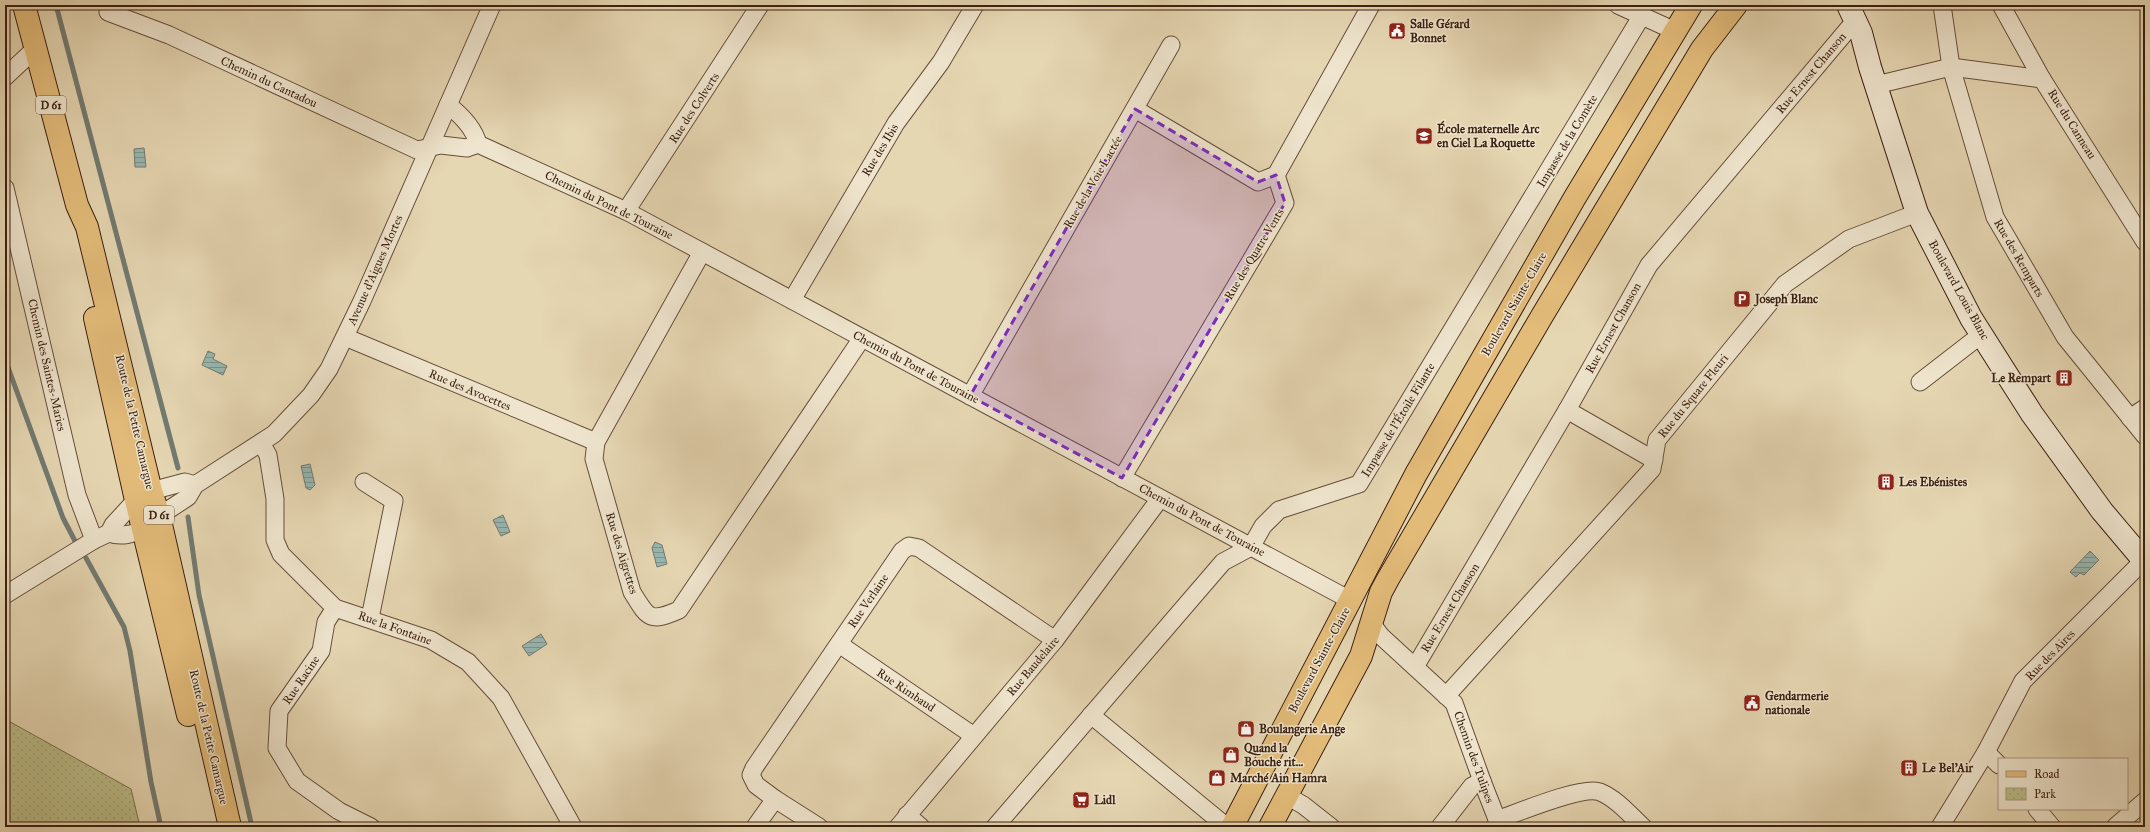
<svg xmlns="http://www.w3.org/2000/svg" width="2150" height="832" font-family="'IM FELL Great Primer',serif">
<defs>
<pattern id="park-dots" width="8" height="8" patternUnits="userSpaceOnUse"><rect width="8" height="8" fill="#bbbd88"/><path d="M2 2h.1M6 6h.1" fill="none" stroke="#a2a274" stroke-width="1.8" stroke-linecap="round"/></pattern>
<pattern id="water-rules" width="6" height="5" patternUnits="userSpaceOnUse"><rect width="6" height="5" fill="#97b8b2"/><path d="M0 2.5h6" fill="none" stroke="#7c958f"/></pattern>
</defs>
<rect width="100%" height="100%" fill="#e6d7b3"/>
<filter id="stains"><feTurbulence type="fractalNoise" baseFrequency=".005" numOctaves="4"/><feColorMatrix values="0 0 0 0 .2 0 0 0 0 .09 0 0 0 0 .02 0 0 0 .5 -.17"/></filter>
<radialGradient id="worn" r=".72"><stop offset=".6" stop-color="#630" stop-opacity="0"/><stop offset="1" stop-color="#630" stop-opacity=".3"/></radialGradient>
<polygon fill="url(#park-dots)" stroke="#7b6e4c" points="5,719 131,789 140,827 5,827"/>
<g fill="url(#water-rules)" stroke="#727b72">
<polygon points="144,148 146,167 135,167 134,149"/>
<polygon points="208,351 215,354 213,359 227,366 223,375 202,365"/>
<polygon points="310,464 315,485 310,490 306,488 301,466"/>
<polygon points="503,515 510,532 501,536 493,520"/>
<polygon points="655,542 662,545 667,564 657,567 652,548"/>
<polygon points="2090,551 2099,560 2084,575 2080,573 2076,577 2070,572"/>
<polygon points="541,634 547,644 529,656 522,646"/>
</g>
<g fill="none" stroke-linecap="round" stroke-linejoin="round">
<g stroke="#727b72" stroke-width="5">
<polyline points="56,5 178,468"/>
<polyline points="5,359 63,518 75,541"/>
<polyline points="188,517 199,595 252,827"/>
<polyline points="86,558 124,627 130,651 151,782 161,827"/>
</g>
<defs>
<g id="street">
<polyline points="1618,5 1675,31"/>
<polyline points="1942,5 1951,67 1995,217 2065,337 2145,436"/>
<polyline points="2001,5 2042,79 2145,242"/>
<polyline points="108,12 169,35 417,150 441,145 467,148 478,144 626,211 1350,600"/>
<polyline points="5,77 36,48"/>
<polyline points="1876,85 1951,67 2042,79"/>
<path d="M448,105C461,115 474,128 478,144"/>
<polyline points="1135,109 1258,182 1276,175"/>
<polyline points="5,188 77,495 94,540"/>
<polyline points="626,211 760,5"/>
<path d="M702,252L596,442L594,459L632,592C648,618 649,623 679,610L862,338"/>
<polyline points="792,300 896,123 941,62 975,5"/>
<polyline points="345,337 596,442"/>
<polyline points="1920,382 1982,334"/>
<polyline points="970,396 1171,45"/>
<polyline points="1567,410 1654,460"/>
<polyline points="2130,418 2145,408"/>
<polyline points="261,443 268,455 275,499 275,540 281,554 335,608 431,640 468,662 501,698 573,827"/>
<polyline points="1122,478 1285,203 1276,175 1371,5"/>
<polyline points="364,482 394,501 370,618"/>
<polyline points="151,491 185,482 195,485"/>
<polyline points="159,516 188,497 195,485 274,434 311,395 329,369 362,301 492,5"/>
<path d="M109,533C120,537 135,535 144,527"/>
<polyline points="5,595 94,540 109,533 113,525 136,500"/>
<polyline points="335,608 326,622 321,651 279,711 277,748 297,781 339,811 371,827"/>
<polyline points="1372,624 1381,636 1454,703 1482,781 1500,827"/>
<polyline points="839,644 974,736"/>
<polyline points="1415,667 1567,410 1649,265 1849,28 1858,25"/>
<polyline points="1446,696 1652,469 1657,440 1785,284 1849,239 1917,213"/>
<polyline points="1091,715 1227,827"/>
<polyline points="1986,752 1999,765"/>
<polyline points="1287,796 1303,805 1331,827"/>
<polyline points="775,799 756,785 751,775 754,768 902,551 909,546 919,548 1055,640"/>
<polyline points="2037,809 2052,827"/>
<polyline points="907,815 921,827"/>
<path d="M1497,820C1517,813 1583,785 1600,792C1617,799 1630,815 1643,827"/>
<polyline points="755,827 775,799 819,827"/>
<polyline points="898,827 1055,640 1156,504 1159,498"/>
<polyline points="995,827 1223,562 1251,547 1263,526 1279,510 1359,484 1641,17"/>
<polyline points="1440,827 1472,786 1482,781"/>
<polyline points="1940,827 1986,752 2023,681 2143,561"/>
<polyline points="2115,827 2145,801"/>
</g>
<polyline id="secondary" points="1848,5 1861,33 1870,67 1917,213 1971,318 2032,414 2102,511 2145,562"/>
<g id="primary">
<polyline points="24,5 77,205 87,227 151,491 159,516 230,827"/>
<polyline points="95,318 136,500 188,715"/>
<polyline points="1232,827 1416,474 1574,199 1691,5"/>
<polyline points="1270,827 1361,656 1381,592 1388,579 1542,316 1702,49 1736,5"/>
</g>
</defs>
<use href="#street" stroke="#664e3a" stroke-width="19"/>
<use href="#secondary" stroke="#3b2011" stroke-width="24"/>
<use href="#primary" stroke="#3b2011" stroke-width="24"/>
<use href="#street" stroke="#efe5ce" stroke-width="17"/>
<use href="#secondary" stroke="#efe5ce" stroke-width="22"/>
<use href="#primary" stroke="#e3bc7a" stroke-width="22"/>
</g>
<path fill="#7b2cbf" fill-opacity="0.2" stroke="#7b2cbf" stroke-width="3" stroke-dasharray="8 5" stroke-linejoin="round" d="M1135,109L1258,182L1276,175L1285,203L1122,478L970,396Z"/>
<defs>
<symbol id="civic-square" viewBox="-11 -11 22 22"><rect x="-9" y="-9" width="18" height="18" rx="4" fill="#8f2418" stroke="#efe5ce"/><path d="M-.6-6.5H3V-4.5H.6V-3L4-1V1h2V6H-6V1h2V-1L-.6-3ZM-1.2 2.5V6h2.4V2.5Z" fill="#fff"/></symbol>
<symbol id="school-square" viewBox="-11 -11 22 22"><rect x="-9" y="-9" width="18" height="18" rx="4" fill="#8f2418" stroke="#efe5ce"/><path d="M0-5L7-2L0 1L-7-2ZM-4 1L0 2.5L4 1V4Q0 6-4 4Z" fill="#fff"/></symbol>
<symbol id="parking-square" viewBox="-11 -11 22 22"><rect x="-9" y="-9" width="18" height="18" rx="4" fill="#8f2418" stroke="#efe5ce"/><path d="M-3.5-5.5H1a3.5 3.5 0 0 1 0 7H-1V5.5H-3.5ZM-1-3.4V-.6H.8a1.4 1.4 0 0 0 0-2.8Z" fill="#fff"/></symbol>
<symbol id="building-square" viewBox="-11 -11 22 22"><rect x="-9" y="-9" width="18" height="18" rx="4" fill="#8f2418" stroke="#efe5ce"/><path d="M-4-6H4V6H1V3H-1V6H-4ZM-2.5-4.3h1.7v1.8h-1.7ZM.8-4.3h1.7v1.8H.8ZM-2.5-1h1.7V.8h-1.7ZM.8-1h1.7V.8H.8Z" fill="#fff"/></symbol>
<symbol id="shop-square" viewBox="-11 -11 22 22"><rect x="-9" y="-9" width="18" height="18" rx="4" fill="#8f2418" stroke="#efe5ce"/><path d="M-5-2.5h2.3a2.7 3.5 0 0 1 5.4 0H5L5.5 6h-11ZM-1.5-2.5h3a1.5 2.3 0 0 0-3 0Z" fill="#fff"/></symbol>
<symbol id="supermarket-square" viewBox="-11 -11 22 22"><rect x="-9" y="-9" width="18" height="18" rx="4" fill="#8f2418" stroke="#efe5ce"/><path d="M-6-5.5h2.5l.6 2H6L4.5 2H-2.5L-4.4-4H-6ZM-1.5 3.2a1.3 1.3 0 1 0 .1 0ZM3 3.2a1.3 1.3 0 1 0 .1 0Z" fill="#fff"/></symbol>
</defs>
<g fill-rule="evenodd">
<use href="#civic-square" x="1387" y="21" width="20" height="20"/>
<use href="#school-square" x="1414" y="126" width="20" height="20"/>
<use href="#parking-square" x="1732" y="289" width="20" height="20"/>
<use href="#building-square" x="2054" y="368" width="20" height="20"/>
<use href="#building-square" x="1876" y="472" width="20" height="20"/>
<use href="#civic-square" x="1742" y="693" width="20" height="20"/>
<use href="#shop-square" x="1236" y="719" width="20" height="20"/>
<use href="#shop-square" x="1221" y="745" width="20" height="20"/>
<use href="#building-square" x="1899" y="758" width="20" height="20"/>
<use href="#shop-square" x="1207" y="768" width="20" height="20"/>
<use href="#supermarket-square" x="1071" y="790" width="20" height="20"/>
</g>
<g text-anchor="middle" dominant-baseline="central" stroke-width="3" stroke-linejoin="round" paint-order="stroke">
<g fill="#efe5ce" stroke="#715b4a" stroke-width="1">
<rect x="36" y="96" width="30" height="18" rx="3"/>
<rect x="144" y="506" width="30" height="18" rx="3"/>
</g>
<g font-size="11" font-weight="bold" fill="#3b2011">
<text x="51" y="105">D 61</text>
<text x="159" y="515">D 61</text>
</g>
<g font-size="12" font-weight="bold" fill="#3b2011" stroke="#efe5ce" text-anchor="start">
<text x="1410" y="24">Salle Gérard<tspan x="1410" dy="14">Bonnet</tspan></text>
<text x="1437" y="129">École maternelle Arc<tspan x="1437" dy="14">en Ciel La Roquette</tspan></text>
<text x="1755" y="299">Joseph Blanc</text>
<text x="2051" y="378" text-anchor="end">Le Rempart</text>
<text x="1899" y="482">Les Ebénistes</text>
<text x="1765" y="696">Gendarmerie<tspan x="1765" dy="14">nationale</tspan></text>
<text x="1259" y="729">Boulangerie Ange</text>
<text x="1244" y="748">Quand la<tspan x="1244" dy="14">Bouche rit...</tspan></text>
<text x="1922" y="768">Le Bel'Air</text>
<text x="1230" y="778">Marché Ain Hamra</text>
<text x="1094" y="800">Lidl</text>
</g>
<g font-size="12" fill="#3b2011" stroke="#efe5ce">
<text transform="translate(1811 73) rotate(-50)">Rue Ernest Chanson</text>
<text transform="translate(269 82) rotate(25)">Chemin du Cantadou</text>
<text transform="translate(694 108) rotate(-57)">Rue des Colverts</text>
<text transform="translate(2072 124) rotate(58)">Rue du Canneau</text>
<text transform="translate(1567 141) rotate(-59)">Impasse de la Comète</text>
<text transform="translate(880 150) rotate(-59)">Rue des Ibis</text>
<text transform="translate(1093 182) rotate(-60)">Rue de la Voie Lactée</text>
<text transform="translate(609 205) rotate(26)">Chemin du Pont de Touraine</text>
<text transform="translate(1254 254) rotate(-59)">Rue des Quatre Vents</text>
<text transform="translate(2019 258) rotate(60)">Rue des Remparts</text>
<text transform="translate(375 270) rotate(-66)">Avenue d'Aigues Mortes</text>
<text transform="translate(1959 290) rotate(61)">Boulevard Louis Blanc</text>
<text transform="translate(1514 304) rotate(-60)">Boulevard Sainte-Claire</text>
<text transform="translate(1613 328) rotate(-61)">Rue Ernest Chanson</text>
<text transform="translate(47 365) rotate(77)">Chemin des Saintes-Maries</text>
<text transform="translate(916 367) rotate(28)">Chemin du Pont de Touraine</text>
<text transform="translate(470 390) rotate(23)">Rue des Avocettes</text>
<text transform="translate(1693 396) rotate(-51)">Rue du Square Fleuri</text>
<text transform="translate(1398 420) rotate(-59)">Impasse de l'Étoile Filante</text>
<text transform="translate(135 422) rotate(77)">Route de la Petite Camargue</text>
<text transform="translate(1202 520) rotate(28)">Chemin du Pont de Touraine</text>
<text transform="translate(622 553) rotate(73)">Rue des Aigrettes</text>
<text transform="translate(868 601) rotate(-56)">Rue Verlaine</text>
<text transform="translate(1450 608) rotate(-59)">Rue Ernest Chanson</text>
<text transform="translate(395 628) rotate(20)">Rue la Fontaine</text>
<text transform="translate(2050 655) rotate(-46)">Rue des Aires</text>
<text transform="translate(1319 660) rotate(-62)">Boulevard Sainte-Claire</text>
<text transform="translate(1033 666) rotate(-50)">Rue Baudelaire</text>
<text transform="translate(301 680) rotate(-56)">Rue Racine</text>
<text transform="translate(906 690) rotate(34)">Rue Rimbaud</text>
<text transform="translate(209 737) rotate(77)">Route de la Petite Camargue</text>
<text transform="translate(1474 757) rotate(70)">Chemin des Tulipes</text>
</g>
</g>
<rect width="2150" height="832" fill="none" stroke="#e6d7b3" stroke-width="20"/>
<rect x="6" y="6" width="2138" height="820" fill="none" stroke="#3b2011" stroke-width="2"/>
<rect x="10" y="10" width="2130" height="812" fill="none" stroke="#3b2011"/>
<rect x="1998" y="758" width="130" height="52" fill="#efe5ce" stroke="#a79682"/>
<rect x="2006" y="771" width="20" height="6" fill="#e3bc7a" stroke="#a79682"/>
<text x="2034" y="778" font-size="12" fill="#3b2011">Road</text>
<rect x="2006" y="788" width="20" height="12" fill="url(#park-dots)" stroke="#a79682"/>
<text x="2034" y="798" font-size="12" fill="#3b2011">Park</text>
<rect width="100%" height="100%" filter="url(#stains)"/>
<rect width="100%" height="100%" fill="url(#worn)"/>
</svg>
